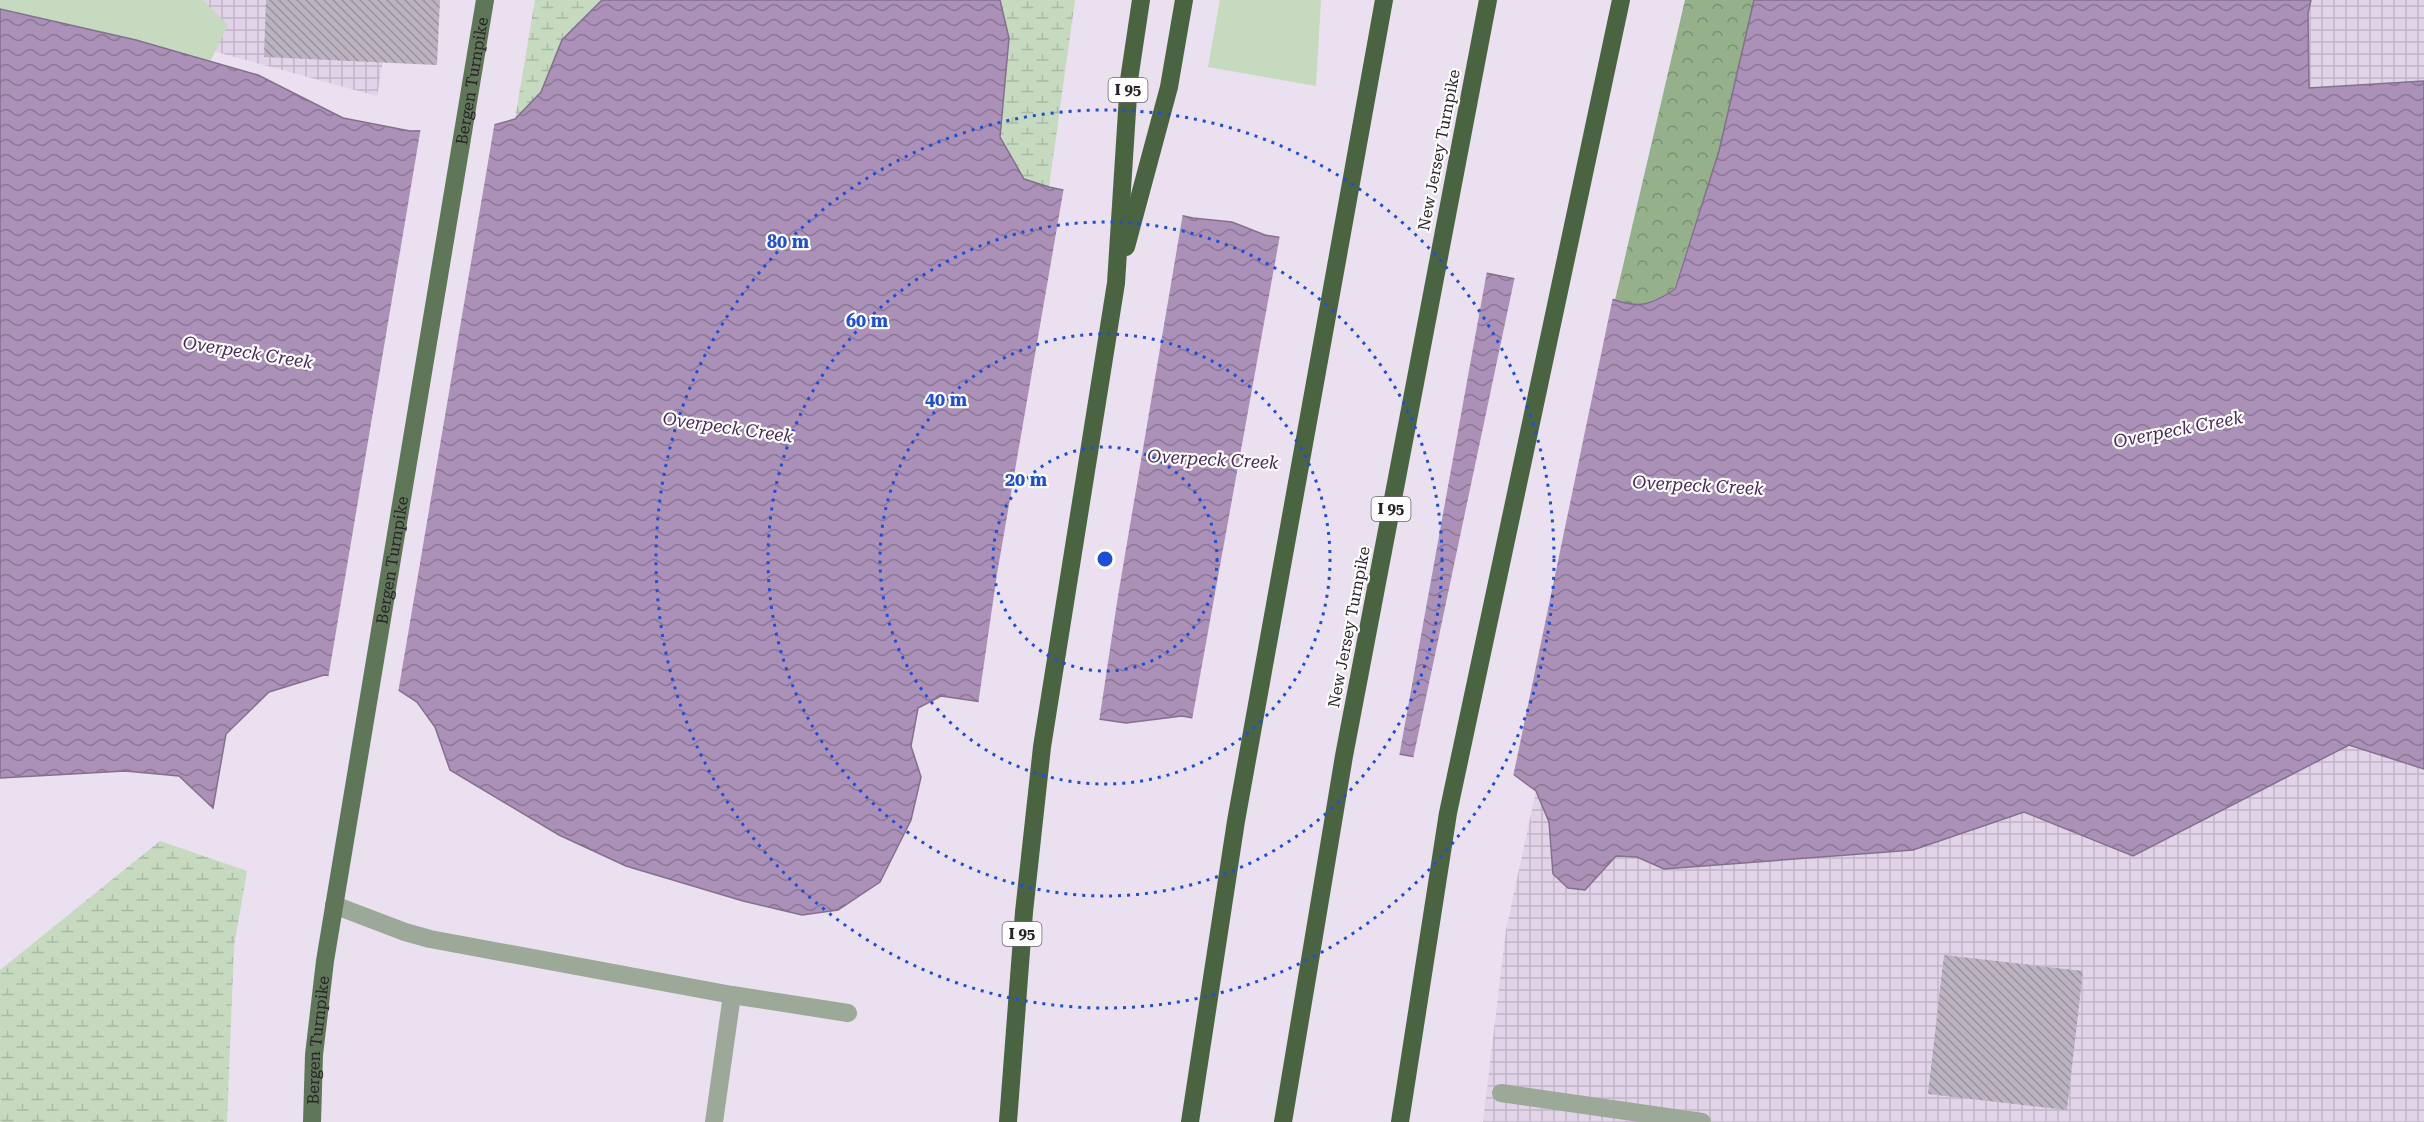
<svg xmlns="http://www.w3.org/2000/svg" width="2424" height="1122" font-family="'Roboto Serif',serif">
<defs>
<pattern id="industrial-grid" width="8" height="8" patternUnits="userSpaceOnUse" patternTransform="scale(1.5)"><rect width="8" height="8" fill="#e1d3e8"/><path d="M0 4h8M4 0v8" fill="none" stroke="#c1b5c7"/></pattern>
<pattern id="forest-crowns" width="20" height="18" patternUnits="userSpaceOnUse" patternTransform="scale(1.5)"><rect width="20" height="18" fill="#95b18b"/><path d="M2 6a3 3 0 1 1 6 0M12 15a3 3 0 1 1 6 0" fill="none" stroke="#7a9072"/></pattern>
<pattern id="wetland-marsh" width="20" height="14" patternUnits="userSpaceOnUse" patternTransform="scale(1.5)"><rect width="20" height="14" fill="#c5dabe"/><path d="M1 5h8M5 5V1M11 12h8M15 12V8" fill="none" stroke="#a9bba3"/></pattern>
<pattern id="water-waves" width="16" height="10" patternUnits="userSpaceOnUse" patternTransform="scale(1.5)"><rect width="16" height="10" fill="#ab91b8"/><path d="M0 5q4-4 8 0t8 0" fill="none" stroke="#8b7696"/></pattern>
<pattern id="building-back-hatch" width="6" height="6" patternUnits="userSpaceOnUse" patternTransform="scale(1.5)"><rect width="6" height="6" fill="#bcb3c1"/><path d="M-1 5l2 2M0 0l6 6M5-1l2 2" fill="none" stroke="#99919d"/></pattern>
</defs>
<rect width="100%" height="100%" fill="#eae0ef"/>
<g fill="url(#industrial-grid)">
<polygon points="27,0 393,0 377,96"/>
<polygon points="2311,0 2424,0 2424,81 2308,88 2308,12"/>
<polygon points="2349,745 2424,769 2424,1122 1483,1122 1506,930 1536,791 1549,822 1553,874 1599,875 1616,856 1637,857 1664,869 1913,850 2024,812 2133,856"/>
</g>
<g fill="#c5dabe">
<polygon points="0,0 203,0 228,25 210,62 136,40 0,9"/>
<polygon points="1220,0 1321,0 1316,86 1208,67"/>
</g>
<path fill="url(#forest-crowns)" d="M1685,0H1754L1719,151L1674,289C1653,304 1640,309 1615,300Z"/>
<g fill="url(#wetland-marsh)">
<polygon points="535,0 602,0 562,40 541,92 515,119"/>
<polygon points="1000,0 1075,0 1049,187 1023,179 1000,138 1009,38"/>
<polygon points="160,841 247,871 234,946 227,1122 0,1122 0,970"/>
</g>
<path fill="url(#water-waves)" stroke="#83708d" stroke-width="1.5" d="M602,0H1000L1009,38L1000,137L1024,179L1049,187L1193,218L1232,222L1265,235L1491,274L1615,300C1640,309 1653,304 1675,289L1719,151L1754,0H2311L2308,13L2309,88L2424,81V769L2349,745L2133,856L2024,812L1913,850L1664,869L1637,857L1616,856L1585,890L1568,888L1553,874L1549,822L1536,791L1513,774L1182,716L1126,723L941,696L918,708L911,746L921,777L911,820L880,882L838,910L802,915L743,901L626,866L559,835L450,770L435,727L417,702L391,685L360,678L324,675L269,692L226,734L213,808L179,776L125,771L0,778V9L136,40L258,75L343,118L410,131L476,130L515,119L541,92L562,40Z"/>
<g fill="#eae0ef">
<polygon points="495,121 398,693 390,688 360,681 328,679 421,127 475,127"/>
<polygon points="1064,187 1183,213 1118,596 1099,722 978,705 997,574"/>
<polygon points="1280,235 1487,271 1399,757 1192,720"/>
<polygon points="1515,276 1613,297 1513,777 1413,759"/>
</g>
<g fill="url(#building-back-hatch)">
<polygon points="266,0 440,0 437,65 264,57"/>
<polygon points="1944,955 2083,971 2067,1110 1928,1094"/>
</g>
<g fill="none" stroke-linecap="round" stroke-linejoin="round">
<g stroke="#9ca898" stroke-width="18">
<polyline points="334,905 405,932 430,939 732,995 848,1013"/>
<polyline points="1501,1093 1702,1122"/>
<polyline points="714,1122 732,995"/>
</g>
<path stroke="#5f7658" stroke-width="18" id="s1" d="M312,1122L314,1055L325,961L485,0"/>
<g stroke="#4a6442" stroke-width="18">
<polyline points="1126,247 1169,87 1184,0"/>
<polyline points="1008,1122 1024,912 1042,747 1116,283 1129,80 1141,0"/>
<polyline points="1190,1122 1236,821 1384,0"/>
<polyline points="1283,1122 1344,756 1488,0"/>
<polyline points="1400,1122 1448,813 1621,0"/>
</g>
</g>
<g fill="none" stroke="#1d4ed8" stroke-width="3" stroke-dasharray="3 6">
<circle cx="1105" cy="559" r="112"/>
<circle cx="1105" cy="559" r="225"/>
<circle cx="1105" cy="559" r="337"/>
<circle cx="1105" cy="559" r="449"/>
</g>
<g text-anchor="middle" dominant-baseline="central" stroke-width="4.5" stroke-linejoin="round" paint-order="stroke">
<g fill="#fff" stroke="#686568" stroke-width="1.5">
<rect x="1108.5" y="78" width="39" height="24" rx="4.5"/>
<rect x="1371.5" y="497" width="39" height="24" rx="4.5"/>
<rect x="1002.5" y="922" width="39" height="24" rx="4.5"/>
</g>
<g font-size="15" font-weight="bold" fill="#272328">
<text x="1128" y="90">I 95</text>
<text x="1391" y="509">I 95</text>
<text x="1022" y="934">I 95</text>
</g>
<g font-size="16" fill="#272328" stroke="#fff">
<text stroke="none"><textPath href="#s1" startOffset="1054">Bergen Turnpike</textPath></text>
<text transform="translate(1439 150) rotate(-79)">New Jersey Turnpike</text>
<text stroke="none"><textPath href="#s1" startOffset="568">Bergen Turnpike</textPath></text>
<text transform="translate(1349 627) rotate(-79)">New Jersey Turnpike</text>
<text stroke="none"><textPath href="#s1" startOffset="82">Bergen Turnpike</textPath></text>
</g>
<g font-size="18" font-style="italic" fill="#4a2759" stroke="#fff">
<text transform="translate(248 352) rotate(9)">Overpeck Creek</text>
<text transform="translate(728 427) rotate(8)">Overpeck Creek</text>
<text transform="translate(2178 429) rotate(-11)">Overpeck Creek</text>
<text transform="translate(1213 459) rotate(3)">Overpeck Creek</text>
<text transform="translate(1698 485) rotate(3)">Overpeck Creek</text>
</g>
</g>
<circle cx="1105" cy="559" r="9" fill="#1d4ed8" stroke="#fff" stroke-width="3"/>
<g font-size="18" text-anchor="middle" font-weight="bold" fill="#1d4ed8" stroke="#fff" stroke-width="4.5" stroke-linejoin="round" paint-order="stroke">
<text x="788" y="248">80 m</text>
<text x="867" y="327">60 m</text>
<text x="946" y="406">40 m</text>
<text x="1026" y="486">20 m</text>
</g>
</svg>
